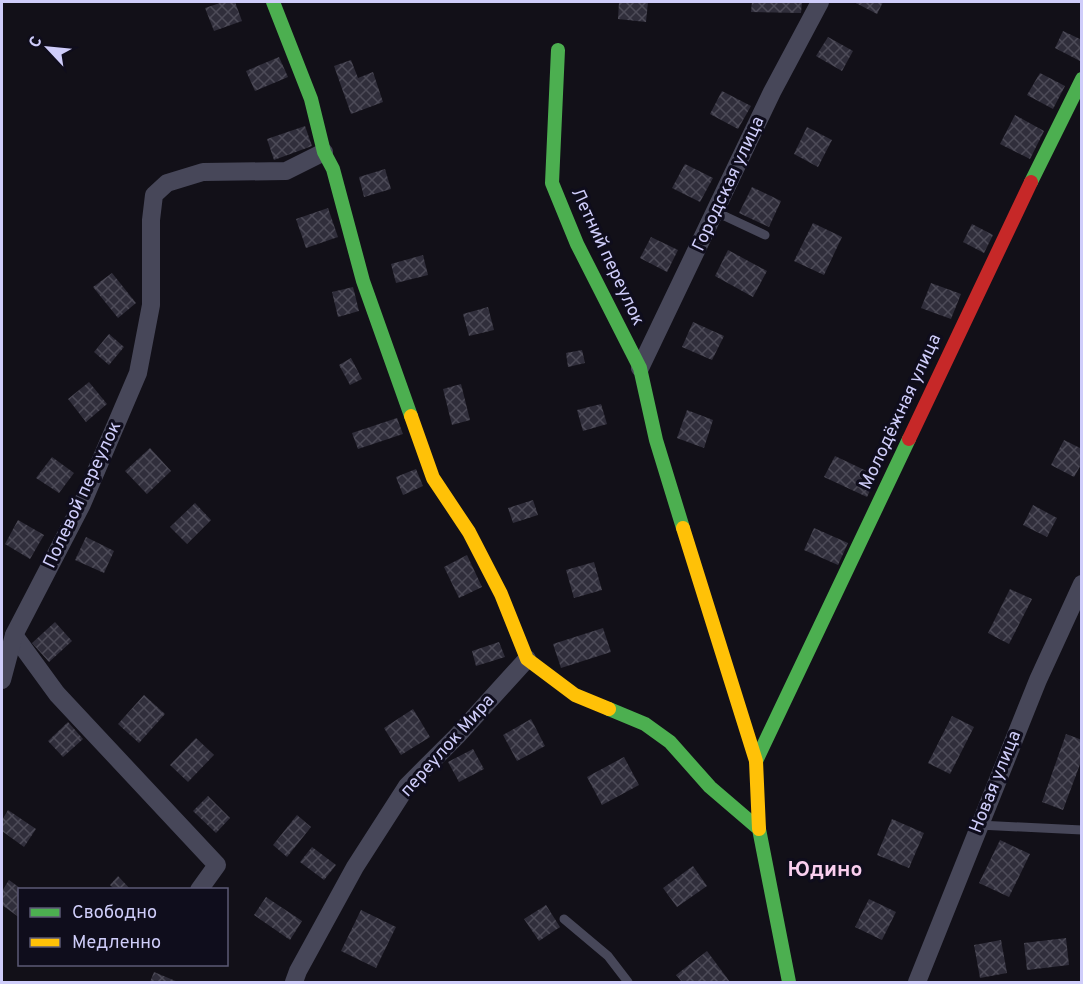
<svg xmlns="http://www.w3.org/2000/svg" width="1083" height="984" font-family="Overpass,sans-serif">
<defs>
<pattern id="building-cross-hatch" width="8" height="8" patternUnits="userSpaceOnUse" patternTransform="scale(1.5)"><rect width="8" height="8" fill="#302e3b"/><path d="M0 0l8 8M0 8l8-8" fill="none" stroke="#4d4b58"/></pattern>
</defs>
<rect width="100%" height="100%" fill="#121018"/>
<g fill="url(#building-cross-hatch)">
<polygon points="223,2 235,2 242,21 214,31 205,8"/>
<polygon points="619,2 648,2 646,22 618,19"/>
<polygon points="752,2 802,2 801,13 751,12"/>
<polygon points="854,2 883,2 877,14"/>
<polygon points="1063,31 1082,40 1080,61 1055,48"/>
<polygon points="828,37 853,51 842,71 816,56"/>
<polygon points="279,57 288,77 255,91 246,71"/>
<polygon points="351,60 358,78 373,72 383,102 351,114 334,66"/>
<polygon points="1040,73 1065,86 1053,109 1027,95"/>
<polygon points="722,91 751,106 738,129 710,114"/>
<polygon points="1015,115 1044,131 1030,159 1000,144"/>
<polygon points="305,126 312,146 274,160 267,139"/>
<polygon points="807,127 832,140 818,167 794,154"/>
<polygon points="685,164 713,178 700,202 672,188"/>
<polygon points="385,169 391,189 364,197 359,177"/>
<polygon points="752,187 781,201 769,227 739,213"/>
<polygon points="328,208 338,237 306,248 296,219"/>
<polygon points="813,223 842,237 824,275 794,261"/>
<polygon points="972,224 993,235 984,253 963,242"/>
<polygon points="651,237 678,250 667,272 640,258"/>
<polygon points="728,250 767,271 753,297 715,276"/>
<polygon points="423,255 428,275 396,283 391,264"/>
<polygon points="112,273 136,303 118,318 93,287"/>
<polygon points="931,283 961,294 951,319 921,308"/>
<polygon points="353,287 359,311 338,317 332,292"/>
<polygon points="488,307 494,330 469,336 463,314"/>
<polygon points="693,322 724,336 712,360 682,347"/>
<polygon points="109,334 124,347 109,365 94,352"/>
<polygon points="582,350 585,363 568,367 566,353"/>
<polygon points="351,358 362,379 350,385 339,365"/>
<polygon points="89,382 107,404 86,422 68,399"/>
<polygon points="461,384 470,420 452,425 443,389"/>
<polygon points="601,404 607,424 583,431 577,410"/>
<polygon points="687,410 713,420 704,448 677,438"/>
<polygon points="397,418 403,434 358,449 352,433"/>
<polygon points="1064,440 1082,449 1082,463 1074,477 1051,465"/>
<polygon points="150,448 171,471 147,494 125,471"/>
<polygon points="835,456 877,476 867,497 824,477"/>
<polygon points="52,457 74,473 59,493 36,478"/>
<polygon points="416,469 423,486 403,495 396,477"/>
<polygon points="533,500 538,515 513,523 508,508"/>
<polygon points="195,503 211,520 187,544 170,527"/>
<polygon points="1033,505 1057,518 1047,537 1023,525"/>
<polygon points="18,520 44,535 30,559 5,544"/>
<polygon points="814,528 848,543 838,565 804,550"/>
<polygon points="86,537 114,551 104,573 75,560"/>
<polygon points="467,555 482,587 459,598 444,567"/>
<polygon points="594,562 602,590 574,598 566,570"/>
<polygon points="1010,589 1032,599 1009,644 988,633"/>
<polygon points="55,622 72,641 49,662 32,643"/>
<polygon points="603,628 611,652 561,668 553,644"/>
<polygon points="499,642 505,657 476,666 472,651"/>
<polygon points="144,695 165,714 139,743 118,724"/>
<polygon points="413,709 430,737 401,755 384,728"/>
<polygon points="952,716 974,727 950,774 928,763"/>
<polygon points="531,719 545,746 517,761 503,735"/>
<polygon points="68,722 83,739 63,757 48,741"/>
<polygon points="1066,734 1082,740 1082,759 1063,810 1042,802"/>
<polygon points="196,738 214,755 188,782 170,765"/>
<polygon points="473,749 484,769 459,782 448,762"/>
<polygon points="624,757 639,785 602,805 587,777"/>
<polygon points="208,796 230,818 216,833 193,811"/>
<polygon points="8,810 36,829 24,847 2,831 2,820"/>
<polygon points="297,815 311,827 287,857 273,845"/>
<polygon points="892,819 924,833 909,868 877,855"/>
<polygon points="1000,840 1030,854 1009,897 979,883"/>
<polygon points="312,847 336,865 324,880 300,862"/>
<polygon points="693,866 707,886 677,907 663,888"/>
<polygon points="118,876 131,890 115,890 110,885"/>
<polygon points="9,880 20,888 20,918 2,905 2,891"/>
<polygon points="266,897 302,921 290,940 254,915"/>
<polygon points="869,899 896,912 882,940 855,927"/>
<polygon points="546,905 560,927 539,941 524,919"/>
<polygon points="361,910 396,927 376,968 341,951"/>
<polygon points="1066,938 1069,965 1027,970 1024,943"/>
<polygon points="1001,940 1007,973 980,978 974,945"/>
<polygon points="707,951 730,982 682,982 676,975"/>
<polygon points="154,972 178,982 150,982"/>
</g>
<g fill="none" stroke-linecap="round" stroke-linejoin="round">
<g stroke="#474759" stroke-width="9">
<polyline points="716,212 765,235"/>
<polyline points="979,825 1082,830"/>
<polyline points="564,919 608,956 628,982"/>
</g>
<g stroke="#474759" stroke-width="18">
<polyline points="640,368 772,92 820,2"/>
<polyline points="14,635 57,694 217,865 199,890"/>
<polyline points="2,680 14,635 82,504 138,373 151,305 151,220 154,195 167,183 203,172 286,171 324,152"/>
<polyline points="294,982 298,971 355,867 407,786 457,736 527,659"/>
<polyline points="917,982 1038,680 1082,584"/>
</g>
<g stroke="#4caf50" stroke-width="14">
<polyline points="273,2 311,99 324,152 333,169 363,281 411,416"/>
<polyline points="558,50 552,183 577,244 640,368 656,440 683,528"/>
<polyline points="1031,182 1082,79"/>
<polyline points="609,709 645,724 670,742 710,787 759,829 789,982"/>
<polyline points="756,761 909,439"/>
</g>
<g stroke="#ffc107" stroke-width="14">
<polyline points="411,416 433,478 469,532 501,594 527,659 575,695 609,709"/>
<polyline points="683,528 756,761 759,829"/>
</g>
<polyline stroke="#c62828" stroke-width="14" points="909,439 1031,182"/>
</g>
<g text-anchor="middle" dominant-baseline="central" stroke-width="6" stroke-linejoin="round" paint-order="stroke">
<g font-size="18" fill="#cfcdfa" stroke="#0f0d1c">
<text transform="translate(729 184) rotate(-65)">Городская улица</text>
<text transform="translate(607 257) rotate(65)">Летний переулок</text>
<text transform="translate(901 412) rotate(-65)">Молодёжная улица</text>
<text transform="translate(83 495) rotate(-65)">Полевой переулок</text>
<text transform="translate(448 746) rotate(-48)">переулок Мира</text>
<text transform="translate(996 782) rotate(-68)">Новая улица</text>
</g>
<g font-size="21" font-weight="bold" fill="#facfef" stroke="#0f0d1c">
<text x="825" y="870">Юдино</text>
</g>
</g>
<rect width="1083" height="984" fill="none" stroke="#cfcdfa" stroke-width="6"/>
<rect x="18" y="888" width="210" height="78" fill="#0f0d1c" stroke="#5c5a75" stroke-width="1.5"/>
<rect x="30" y="908" width="30" height="9" fill="#4caf50" stroke="#5c5a75" stroke-width="1.5"/>
<text x="72" y="918" font-size="18" fill="#cfcdfa">Свободно</text>
<rect x="30" y="938" width="30" height="9" fill="#ffc107" stroke="#5c5a75" stroke-width="1.5"/>
<text x="72" y="948" font-size="18" fill="#cfcdfa">Медленно</text>
<g transform="translate(48 48) rotate(296)" stroke="#0f0d1c" stroke-width="4.5" paint-order="stroke">
<path d="M0-4.5L10 22L0 15L-10 22Z" fill="#cfcdfa"/>
<text y="-9" font-size="16" font-weight="bold" text-anchor="middle" fill="#cfcdfa">С</text>
</g>
</svg>
